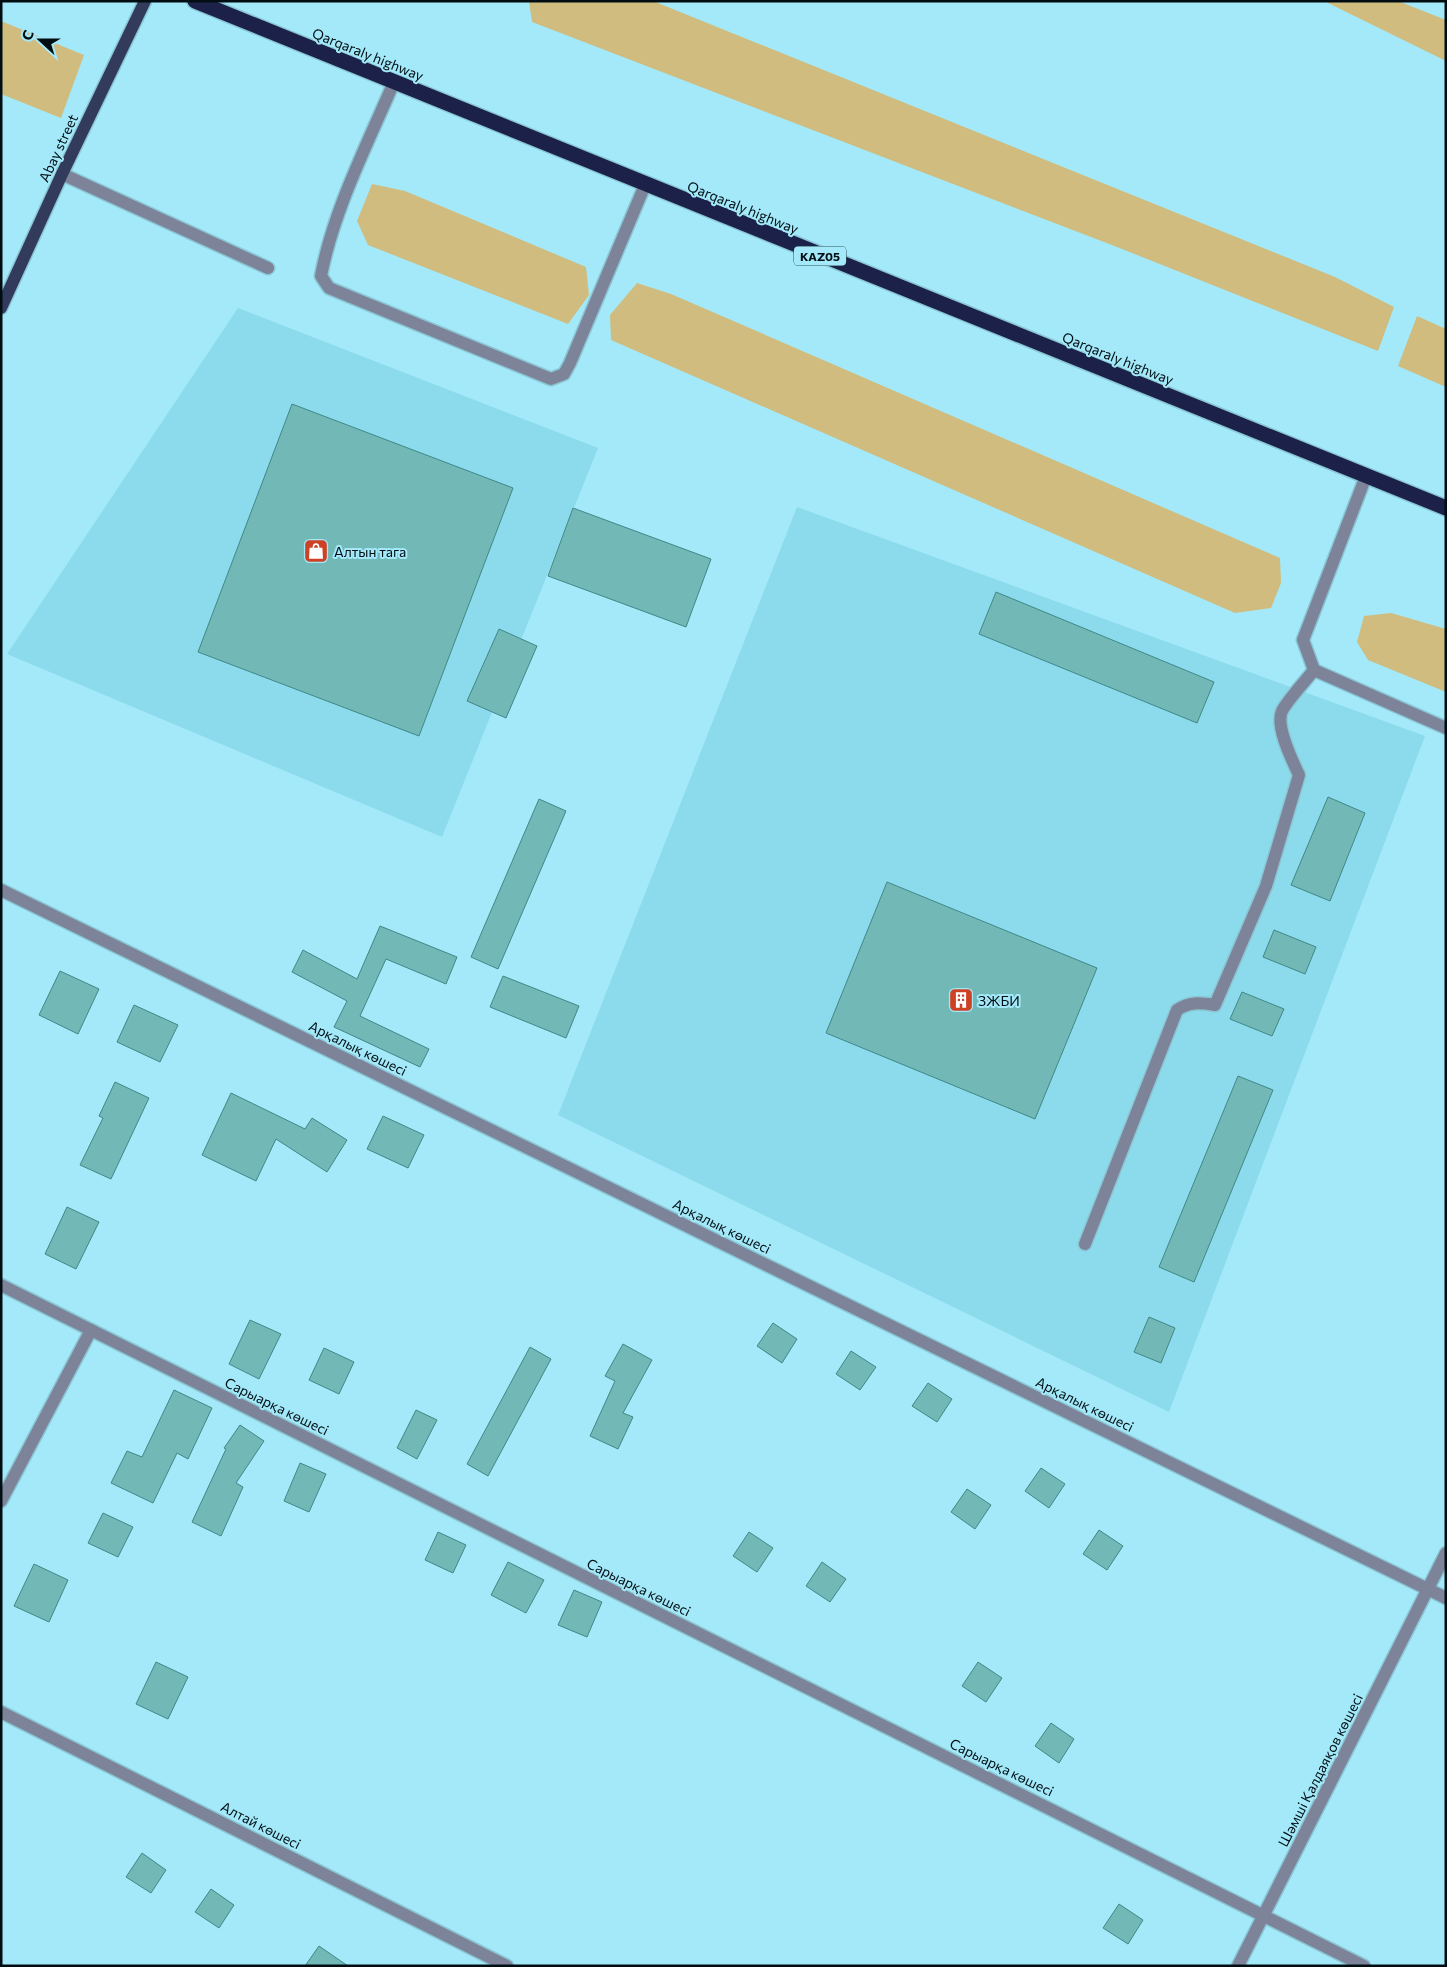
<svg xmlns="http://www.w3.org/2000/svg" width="1447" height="1967" font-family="Commissioner,sans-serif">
<rect width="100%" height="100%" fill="#a4e9f9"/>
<g fill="#8cdbed">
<polygon points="238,308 598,448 442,837 7,654"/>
<polygon points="797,507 1425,736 1169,1412 558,1115"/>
</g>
<g fill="#cfbc7e">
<polygon points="529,1 653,1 1335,277 1394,307 1378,351 1117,247 532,22"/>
<polygon points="1324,1 1398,1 1446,20 1446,61"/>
<polygon points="1,21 84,55 61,118 1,94"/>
<polygon points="372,184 405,191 586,267 589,295 568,324 368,245 357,221"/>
<polygon points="637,283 671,294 1280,558 1281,583 1271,608 1235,613 611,340 610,315"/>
<polygon points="1417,316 1446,329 1446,387 1398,366"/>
<polygon points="1391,613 1446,629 1446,692 1368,660 1357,642 1364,616"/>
</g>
<g fill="#71b8b7" stroke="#408887">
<polygon points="292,404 513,488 419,736 198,652"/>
<polygon points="573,508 711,559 686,627 548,576"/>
<polygon points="996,592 1214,682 1197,723 979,634"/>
<polygon points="499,629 537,646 506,718 467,701"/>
<polygon points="1328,797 1365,813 1330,901 1291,885"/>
<polygon points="539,799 566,811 498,969 471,957"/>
<polygon points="887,882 1097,968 1035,1119 826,1033"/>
<polygon points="380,926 457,957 446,984 386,959 360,1016 429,1049 420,1067 334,1027 347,1001 292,972 303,950 357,979"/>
<polygon points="1274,930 1316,947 1305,974 1263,957"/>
<polygon points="60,971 99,989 78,1034 39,1015"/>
<polygon points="503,976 579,1006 566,1038 490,1007"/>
<polygon points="1242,992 1284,1009 1272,1036 1230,1019"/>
<polygon points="134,1005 178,1025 160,1062 117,1042"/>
<polygon points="1238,1076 1273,1090 1194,1282 1159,1267"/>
<polygon points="115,1082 149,1098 111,1179 80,1165 103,1118 99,1116"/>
<polygon points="231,1093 305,1129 312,1118 347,1140 327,1172 276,1139 256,1181 202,1155"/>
<polygon points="383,1116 424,1135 408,1168 367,1149"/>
<polygon points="67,1207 99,1222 76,1269 45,1254"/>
<polygon points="1149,1317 1175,1328 1161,1363 1134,1352"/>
<polygon points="250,1320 281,1334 259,1379 229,1364"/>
<polygon points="773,1323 797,1339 782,1363 757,1346"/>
<polygon points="623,1344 652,1360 623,1413 633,1417 618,1449 590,1436 615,1381 605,1376"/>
<polygon points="530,1347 551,1359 488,1476 467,1464"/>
<polygon points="324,1348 354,1362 339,1394 309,1380"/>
<polygon points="851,1351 876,1367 860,1390 836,1374"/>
<polygon points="928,1383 952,1399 937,1422 912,1406"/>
<polygon points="174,1390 212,1408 188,1459 177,1453 153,1503 111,1483 127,1451 142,1457"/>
<polygon points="416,1410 437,1420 417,1459 397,1448"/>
<polygon points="240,1425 264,1441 236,1483 243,1487 221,1536 192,1522 226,1449 224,1448"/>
<polygon points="300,1463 326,1474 309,1512 284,1501"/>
<polygon points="1041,1468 1065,1484 1049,1508 1025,1491"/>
<polygon points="967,1489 991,1505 975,1529 951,1512"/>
<polygon points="103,1513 133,1527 118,1557 88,1543"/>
<polygon points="1099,1530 1123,1546 1107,1570 1083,1554"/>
<polygon points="438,1532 466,1545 453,1573 425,1560"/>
<polygon points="749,1532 773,1548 757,1572 733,1556"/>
<polygon points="508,1562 544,1580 526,1613 491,1595"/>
<polygon points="822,1562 846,1579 830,1602 806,1586"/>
<polygon points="34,1564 68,1580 49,1622 14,1606"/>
<polygon points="574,1590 602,1602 587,1637 558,1625"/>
<polygon points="156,1662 188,1677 168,1719 136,1704"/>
<polygon points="978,1662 1002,1678 986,1702 962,1686"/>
<polygon points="1051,1723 1074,1739 1059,1763 1035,1746"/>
<polygon points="142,1853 166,1870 151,1893 126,1877"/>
<polygon points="211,1889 234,1905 219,1928 195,1912"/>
<polygon points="1119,1904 1143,1920 1128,1944 1103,1928"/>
<polygon points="319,1946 348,1966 305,1966"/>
</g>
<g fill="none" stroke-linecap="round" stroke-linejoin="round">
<defs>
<g id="minor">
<path d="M394,82C368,143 333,211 321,276L329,288L551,379L564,374L570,363L645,185"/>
<polyline points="62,174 268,268"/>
<polyline points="1366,476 1303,640 1314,670 1446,728"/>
<polyline points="1,890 1446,1598"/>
<path d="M1085,1244L1177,1010C1190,1001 1201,1003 1215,1005L1266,886L1299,775C1292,760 1275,726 1282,711C1286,702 1307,679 1314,670"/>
<polyline points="1,1285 1364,1966"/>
<polyline points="1,1501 91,1330"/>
<polyline points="1,1712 507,1966"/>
<polyline points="1238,1966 1446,1553"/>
</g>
<polyline id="major" points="1,308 62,174 145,1"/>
<polyline id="highway" points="195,1 1446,508"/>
</defs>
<use href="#minor" stroke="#8ac6d4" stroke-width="15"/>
<use href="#major" stroke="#8ac6d4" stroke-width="15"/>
<use href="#highway" stroke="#8ac6d4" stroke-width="18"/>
<use href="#minor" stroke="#7d8398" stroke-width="12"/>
<use href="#major" stroke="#333b5d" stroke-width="12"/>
<use href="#highway" stroke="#1b2148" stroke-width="15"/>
</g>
<defs>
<symbol id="shop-square" viewBox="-11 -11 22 22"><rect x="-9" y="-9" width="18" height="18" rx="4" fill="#cd4225" stroke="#a4e9f9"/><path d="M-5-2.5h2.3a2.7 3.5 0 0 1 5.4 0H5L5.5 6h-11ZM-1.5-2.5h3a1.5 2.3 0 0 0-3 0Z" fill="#fff"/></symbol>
<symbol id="building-square" viewBox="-11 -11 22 22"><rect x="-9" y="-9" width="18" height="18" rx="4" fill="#cd4225" stroke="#a4e9f9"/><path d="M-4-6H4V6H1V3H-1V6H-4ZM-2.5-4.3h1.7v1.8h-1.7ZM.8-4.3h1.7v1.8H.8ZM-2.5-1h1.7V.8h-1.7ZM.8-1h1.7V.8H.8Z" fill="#fff"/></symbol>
</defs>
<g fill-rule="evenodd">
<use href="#shop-square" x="302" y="537" width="28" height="28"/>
<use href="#building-square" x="947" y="986" width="28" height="28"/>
</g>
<g text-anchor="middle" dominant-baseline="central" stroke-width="4" stroke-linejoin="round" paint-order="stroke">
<rect fill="#a4e9f9" stroke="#315058" stroke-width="1" x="794" y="246.5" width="52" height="19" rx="4"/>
<g font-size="12" font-weight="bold" fill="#000e13">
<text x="820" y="256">KАZ05</text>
</g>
<g font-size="14" fill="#000e13" stroke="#a4e9f9">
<text transform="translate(368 54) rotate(22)">Qarqaraly highway</text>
<text transform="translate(58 148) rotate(-65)">Abay street</text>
<text transform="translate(743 207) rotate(22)">Qarqaraly highway</text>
<text transform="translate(1118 358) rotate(22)">Qarqaraly highway</text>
<text transform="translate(358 1048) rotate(26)">Арқалық көшесі</text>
<text transform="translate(722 1226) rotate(26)">Арқалық көшесі</text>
<text transform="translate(1085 1404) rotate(26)">Арқалық көшесі</text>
<text transform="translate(277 1406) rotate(26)">Сарыарқа көшесі</text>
<text transform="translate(639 1587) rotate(26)">Сарыарқа көшесі</text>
<text transform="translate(1002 1767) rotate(26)">Сарыарқа көшесі</text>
<text transform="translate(1320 1770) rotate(-63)">Шәмші Қалдаяқов көшесі</text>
<text transform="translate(261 1825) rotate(27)">Алтай көшесі</text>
</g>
<g font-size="14" fill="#000e13" stroke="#a4e9f9" text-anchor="start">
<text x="334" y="551">Алтын тага</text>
<text x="978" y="1000">ЗЖБИ</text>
</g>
</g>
<rect width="1447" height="1967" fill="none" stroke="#000e13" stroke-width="5"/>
<g transform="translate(40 40) rotate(291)" stroke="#a4e9f9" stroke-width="4" paint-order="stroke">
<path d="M0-4L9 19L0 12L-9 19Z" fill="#000e13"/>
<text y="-8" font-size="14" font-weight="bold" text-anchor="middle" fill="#000e13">С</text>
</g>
</svg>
